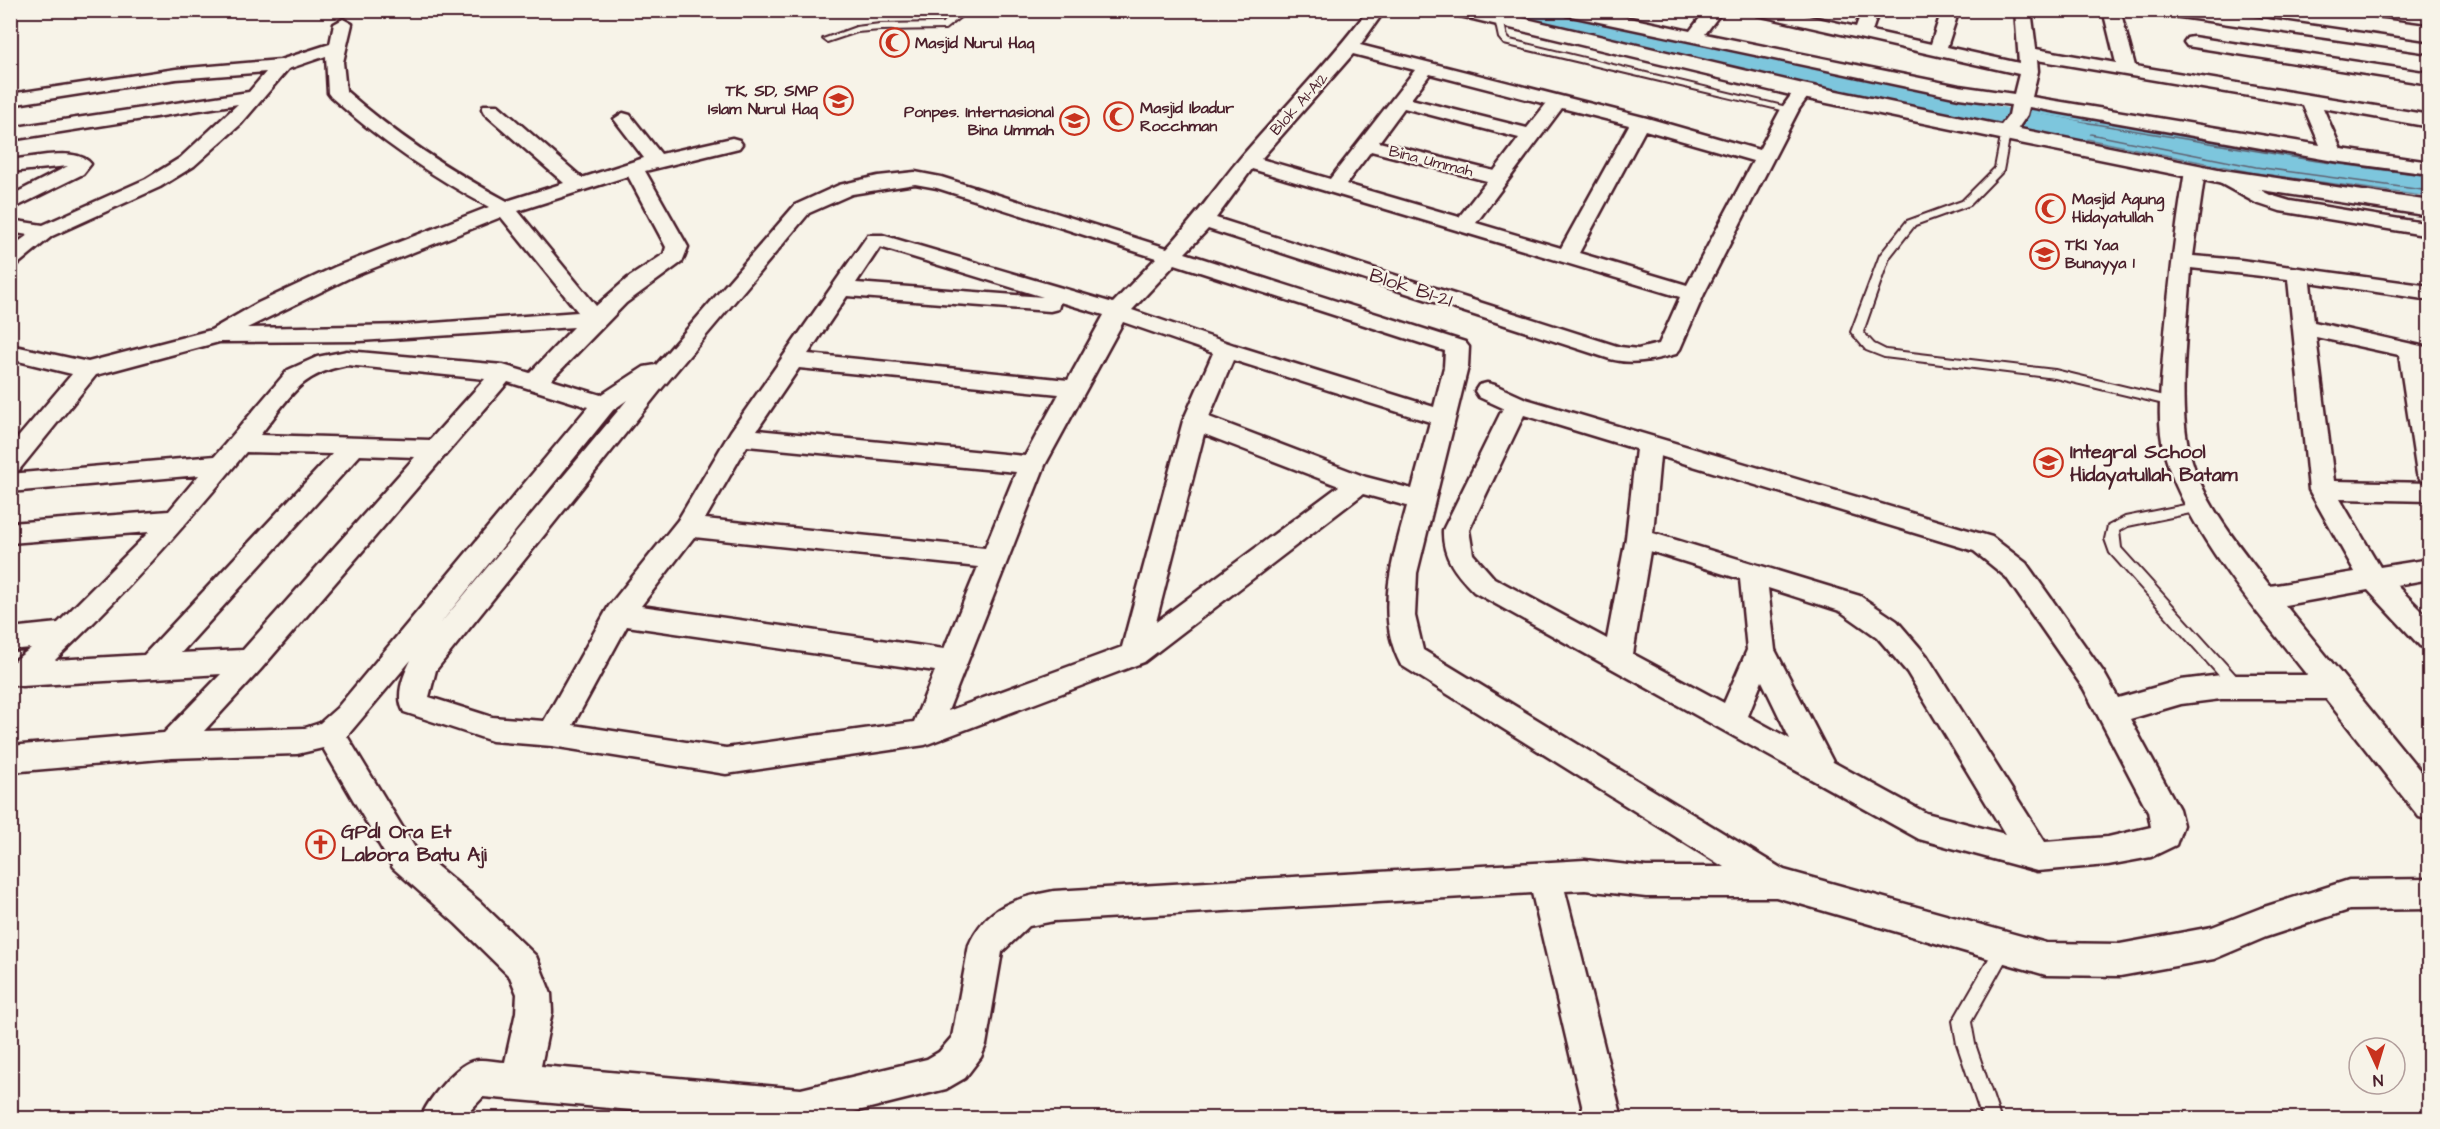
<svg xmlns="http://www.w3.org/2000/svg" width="2440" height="1129" font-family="'Architects Daughter',sans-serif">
<rect width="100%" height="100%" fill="#f7f3e8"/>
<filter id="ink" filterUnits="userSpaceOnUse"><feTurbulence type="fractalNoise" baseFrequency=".0167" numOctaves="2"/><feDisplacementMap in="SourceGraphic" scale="12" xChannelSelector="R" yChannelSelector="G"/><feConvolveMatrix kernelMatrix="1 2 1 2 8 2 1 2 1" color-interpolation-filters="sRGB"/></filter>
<g filter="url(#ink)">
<polygon fill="#7dc6dd" stroke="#698396" stroke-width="1.5" points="2013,104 2429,170 2429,197 2255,173 2007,123"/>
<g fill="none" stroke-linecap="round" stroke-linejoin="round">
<g stroke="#5e6272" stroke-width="1.5">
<polyline points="2029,113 2317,161 2430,176"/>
<polyline points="2025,121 2256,167 2430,191"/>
</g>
<polygon fill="#7dc6dd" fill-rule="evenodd" points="1486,10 1549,10 1975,102 2074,120 2087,123 2092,131 2087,139 2074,142 1975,124 1502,20 1491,17"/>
<defs>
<g id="service">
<polygon points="959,10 969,10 945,29 880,30 857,32 827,42 823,39 856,27 880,24 943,23"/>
<polygon points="1499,16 1503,19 1507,37 1510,40 1795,109 1790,112 1504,44 1499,38 1495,19"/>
<polygon points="2002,131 2010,133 2003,171 1970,205 1915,225 1889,258 1863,332 1874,344 1886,350 2055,370 2176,399 2178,402 2176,405 2172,406 2055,378 1884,357 1866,350 1851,332 1880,255 1907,221 1962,201 1995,168"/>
<polygon points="2200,502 2206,507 2205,510 2128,526 2119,531 2121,548 2241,681 2243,685 2241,689 2236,691 2231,689 2110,553 2105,539 2108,526 2125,517"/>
<polygon points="2005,939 2011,941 2013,947 1971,1022 1975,1044 2000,1118 1982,1118 1957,1044 1953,1021 1999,941"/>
</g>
<g id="minor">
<path d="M1368,10H1385L1360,45L1647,118L1759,150L1781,109L1797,87H1809L1812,91L1799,109L1704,294L1680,349L1676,354C1653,360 1633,365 1610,359L1208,229L1185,253L1465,342L1469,347L1468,367L1417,573L1415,616L1423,650L1784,870L2046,943L2120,944L2212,927L2261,908L2349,880L2430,879V909L2349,910L2266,937L2214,959L2120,976L2046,975L1776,897H1646L1585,890L1565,891L1622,1118H1585L1532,893L1054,921L1029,926L1002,952L986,1045L981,1057L965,1078L946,1089L830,1118H723L483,1097L463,1118H421C426,1102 455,1066 473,1061C482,1058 495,1062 505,1062L516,1012L517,994L510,977L456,924L393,868L323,748L297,754L172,758L10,772V746L164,733L221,674L22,686L10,684V664L31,648L10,650V628L58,623L149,532L10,543V523L169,511L199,475L10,492V474L215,456L288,370L317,357L347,351L503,365L530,373L574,327L360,341L219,342L96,375L19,470L10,473V447L72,374L10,359V345L88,362L211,330L258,303L335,267L489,207C431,176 379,140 331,97L328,93L326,56L288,69L241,124L194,166L160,187L52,236L18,264L10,265V248L28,235L10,232V220L43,225L146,179L180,158L238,104L10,140V128L249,92L266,72L176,79L10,105V94L176,69L280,60L330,44L334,24L343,19L352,24L343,62L346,91C396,135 449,170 507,201L564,183L484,113L482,109L484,105H498L582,178L644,158L614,119L623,113L630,115L661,154L732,138L739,140L742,144L739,148L645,171L688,247L682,262L626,303L551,380L601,395L644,367L656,365L795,205L839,185L878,176L915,172L941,177L1167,248C1195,218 1216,187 1242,156C1284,107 1329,62 1368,10ZM1353,54L1415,70L1330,179L1261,159ZM1430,74L1546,104L1527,128L1411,99ZM1404,108L1519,138L1494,171L1379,142ZM1562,108L1629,125L1561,248L1476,223ZM1645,130L1753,161L1687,285L1579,253ZM1371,151L1487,181L1459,217L1346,184ZM1252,169L1680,297L1659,344L1638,349L1620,347L1216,218ZM628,176L666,247L664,254L628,278L596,306L518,211ZM915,184L937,188L1156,258L1113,303L882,235H868L731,431L678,520L609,606L544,721L492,717L429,697L436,670L662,388L809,213L852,194ZM501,217L578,312L407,325L247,328L351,277ZM880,247L1043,297L856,283ZM1175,264L1445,351L1444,367L1434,407L1234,345L1132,310ZM847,296L1050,311L1058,309L1060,302L1104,315L1068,380L808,354ZM1123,322L1213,353L1183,421L1122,647L948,711L1045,465ZM1233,360L1430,422L1412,489L1366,477L1209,417ZM347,365L485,379L430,440L260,435C290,398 297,375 347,365ZM799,368L1059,394L1025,456L757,430ZM508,382L588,407L337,708L320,723L305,728L204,731L261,669ZM627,400L440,624L613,410ZM1204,434L1339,486L1156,622ZM747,446L1016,472L985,548L705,519ZM246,452L332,454L144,655L55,660C124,595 186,525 246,452ZM360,455L415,457L243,650L181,653ZM1363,494L1407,506C1393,558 1374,614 1401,665L1724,867H1646L1585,860L1054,891C1016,898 986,906 969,945L952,1037L939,1052L927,1059L801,1089L541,1066L552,1012L551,994L536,956L480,902L415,848L347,736L411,660C403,676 395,696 404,712L492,741L552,746L726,774L925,745L1144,662ZM694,537L978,567L944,649L641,606ZM627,626L935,671L914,722L726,748L573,725Z"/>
<path d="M1558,10H1593L1690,31L1706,10H1723L1705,34L1959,86L2014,94L2019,74L1757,15L1749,10H1782L1856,27L1862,10H1879L1872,31L1931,44L1942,10H1959L1947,47L2019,63L2015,10H2031L2036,49L2116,63L2103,10H2120L2135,66L2430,115V127L2323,108L2341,149L2430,162V174L2334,161L2029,107L2027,115L2012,137L2005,139L1995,133L2009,115L2011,105L1959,98L1566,15ZM2037,60L2303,105L2320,145L2032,97L2038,71Z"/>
<polygon points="2158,10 2205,10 2430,43 2430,53 2166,15"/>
<polygon points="2361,10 2430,13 2430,23 2369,15"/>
<polygon points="2193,37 2430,73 2430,84 2187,46 2184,42 2187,38"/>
<path d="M47,155C60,154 82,152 91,164L83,174L10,210V196L68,166L10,172V160Z"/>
<path d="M2195,165L2202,167L2205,171L2193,256L2241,260L2430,286V300L2310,282L2314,322L2430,348V362L2423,361L2430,398V483L2421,480L2417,474L2399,355L2316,337L2334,481L2430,483V501L2340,499L2380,567L2430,559V579L2396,585L2430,619V649L2420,646L2368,590L2285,605L2430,783V820L2419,817L2326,699H2221L2181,704L2130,719L2179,809L2183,825L2176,845L2151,857L2108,865L2037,871L1919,839L1474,592C1456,574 1442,557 1443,530L1503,408L1479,397L1475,391L1479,385L1487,383L1495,385L1526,399L1992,537L2026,563L2104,673L2118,698L2181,680L2221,675H2307C2259,614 2186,530 2165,455C2156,423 2161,388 2163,356C2168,293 2175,233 2185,171L2188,167ZM2191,268L2288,279L2309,490L2355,572L2270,586C2239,546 2201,501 2189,450C2177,401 2188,321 2191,268ZM1524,415L1636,449L1626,538L1607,639L1494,578L1473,554L1469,530ZM1660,456L1974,551L2006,577L2084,689L2148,811L2151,827L2108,837L2045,842L1927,656L1897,621L1860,596L1653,533ZM1650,551L1740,579L1747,650L1724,703L1633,654ZM1768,588L1840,611L1877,637L1907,672L2005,834L1926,813L1833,762L1775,650ZM1762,681L1790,739L1748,716Z"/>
<polygon points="2223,171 2270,195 2290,201 2430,224 2430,236 2280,211 2256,203 2216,181 2213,177 2216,173"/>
</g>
<polygon id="tertiary" points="1450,10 1488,10 1803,84 2005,126 2223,170 2430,201 2430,216 2223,184 2005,140 1803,98 1460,16"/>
</defs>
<use href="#service" stroke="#4a1f2b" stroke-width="4"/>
<use href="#minor" stroke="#4a1f2b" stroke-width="5"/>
<use href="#tertiary" stroke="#4a1f2b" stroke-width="5"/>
<use href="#service" fill="#f7f3e8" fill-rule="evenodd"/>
<use href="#minor" fill="#f7f3e8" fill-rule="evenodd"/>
<use href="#tertiary" fill="#f7f3e8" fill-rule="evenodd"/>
</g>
</g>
<defs>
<symbol id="mosque-ring" viewBox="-11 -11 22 22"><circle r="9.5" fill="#f7f3e8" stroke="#c8321e" stroke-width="1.5"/><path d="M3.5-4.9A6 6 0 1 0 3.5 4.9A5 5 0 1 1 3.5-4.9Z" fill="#c8321e"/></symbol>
<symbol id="school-ring" viewBox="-11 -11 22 22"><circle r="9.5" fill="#f7f3e8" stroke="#c8321e" stroke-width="1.5"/><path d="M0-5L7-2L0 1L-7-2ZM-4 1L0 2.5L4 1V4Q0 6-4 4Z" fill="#c8321e"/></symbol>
<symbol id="church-ring" viewBox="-11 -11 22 22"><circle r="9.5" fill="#f7f3e8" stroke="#c8321e" stroke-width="1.5"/><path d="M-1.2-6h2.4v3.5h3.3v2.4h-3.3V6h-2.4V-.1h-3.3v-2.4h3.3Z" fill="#c8321e"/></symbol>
</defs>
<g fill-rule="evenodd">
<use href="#mosque-ring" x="878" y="26" width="33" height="33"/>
<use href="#school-ring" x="822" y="84" width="33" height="33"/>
<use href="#mosque-ring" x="1102" y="100" width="33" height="33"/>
<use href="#school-ring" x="1058" y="104" width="33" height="33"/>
<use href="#mosque-ring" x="2034" y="192" width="33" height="33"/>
<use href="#school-ring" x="2028" y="238" width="33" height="33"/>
<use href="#school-ring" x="2032" y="446" width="33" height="33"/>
<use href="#church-ring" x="304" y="828" width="33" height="33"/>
</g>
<g text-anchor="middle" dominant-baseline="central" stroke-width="5" stroke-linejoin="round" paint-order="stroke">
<g font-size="16" font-weight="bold" fill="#4a1f2b" stroke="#f7f3e8" text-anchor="start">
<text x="915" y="43">Masjid Nurul Haq</text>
<text x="818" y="91" text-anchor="end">TK, SD, SMP<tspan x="818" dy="18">Islam Nurul Haq</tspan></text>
<text x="1140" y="108">Masjid Ibadur<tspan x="1140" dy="18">Rocchman</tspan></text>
<text x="1054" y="112" text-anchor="end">Ponpes. Internasional<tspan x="1054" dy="18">Bina Ummah</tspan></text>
<text x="2072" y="199">Masjid Agung<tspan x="2072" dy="18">Hidayatullah</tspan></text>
<text x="2065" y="245">TKI Yaa<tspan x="2065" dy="18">Bunayya 1</tspan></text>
</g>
<g font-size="16" fill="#4a1f2b" stroke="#f7f3e8">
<text transform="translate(1299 104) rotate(-48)">Blok A1-A12</text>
<text transform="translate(1431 161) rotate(14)">Bina Ummah</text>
</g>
<g font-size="20" fill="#4a1f2b" stroke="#f7f3e8">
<text transform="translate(1411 288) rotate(18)">Blok B1-21</text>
</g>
<g font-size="20" font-weight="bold" fill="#4a1f2b" stroke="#f7f3e8" text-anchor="start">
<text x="2070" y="452">Integral School<tspan x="2070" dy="23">Hidayatullah Batam</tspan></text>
<text x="341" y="832">GPdI Ora Et<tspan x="341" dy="23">Labora Batu Aji</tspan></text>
</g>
</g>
<rect width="2440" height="1129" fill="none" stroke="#f7f3e8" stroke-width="36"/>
<rect x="18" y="18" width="2404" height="1093" fill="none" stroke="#4a1f2b" stroke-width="2" filter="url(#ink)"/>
<g transform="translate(2377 1066) rotate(176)"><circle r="28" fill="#f7f3e8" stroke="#b29e9c" stroke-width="1.5"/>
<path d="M0-4.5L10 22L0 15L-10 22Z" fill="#c8321e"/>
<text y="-9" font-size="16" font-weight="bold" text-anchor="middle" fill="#4a1f2b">N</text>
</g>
</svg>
